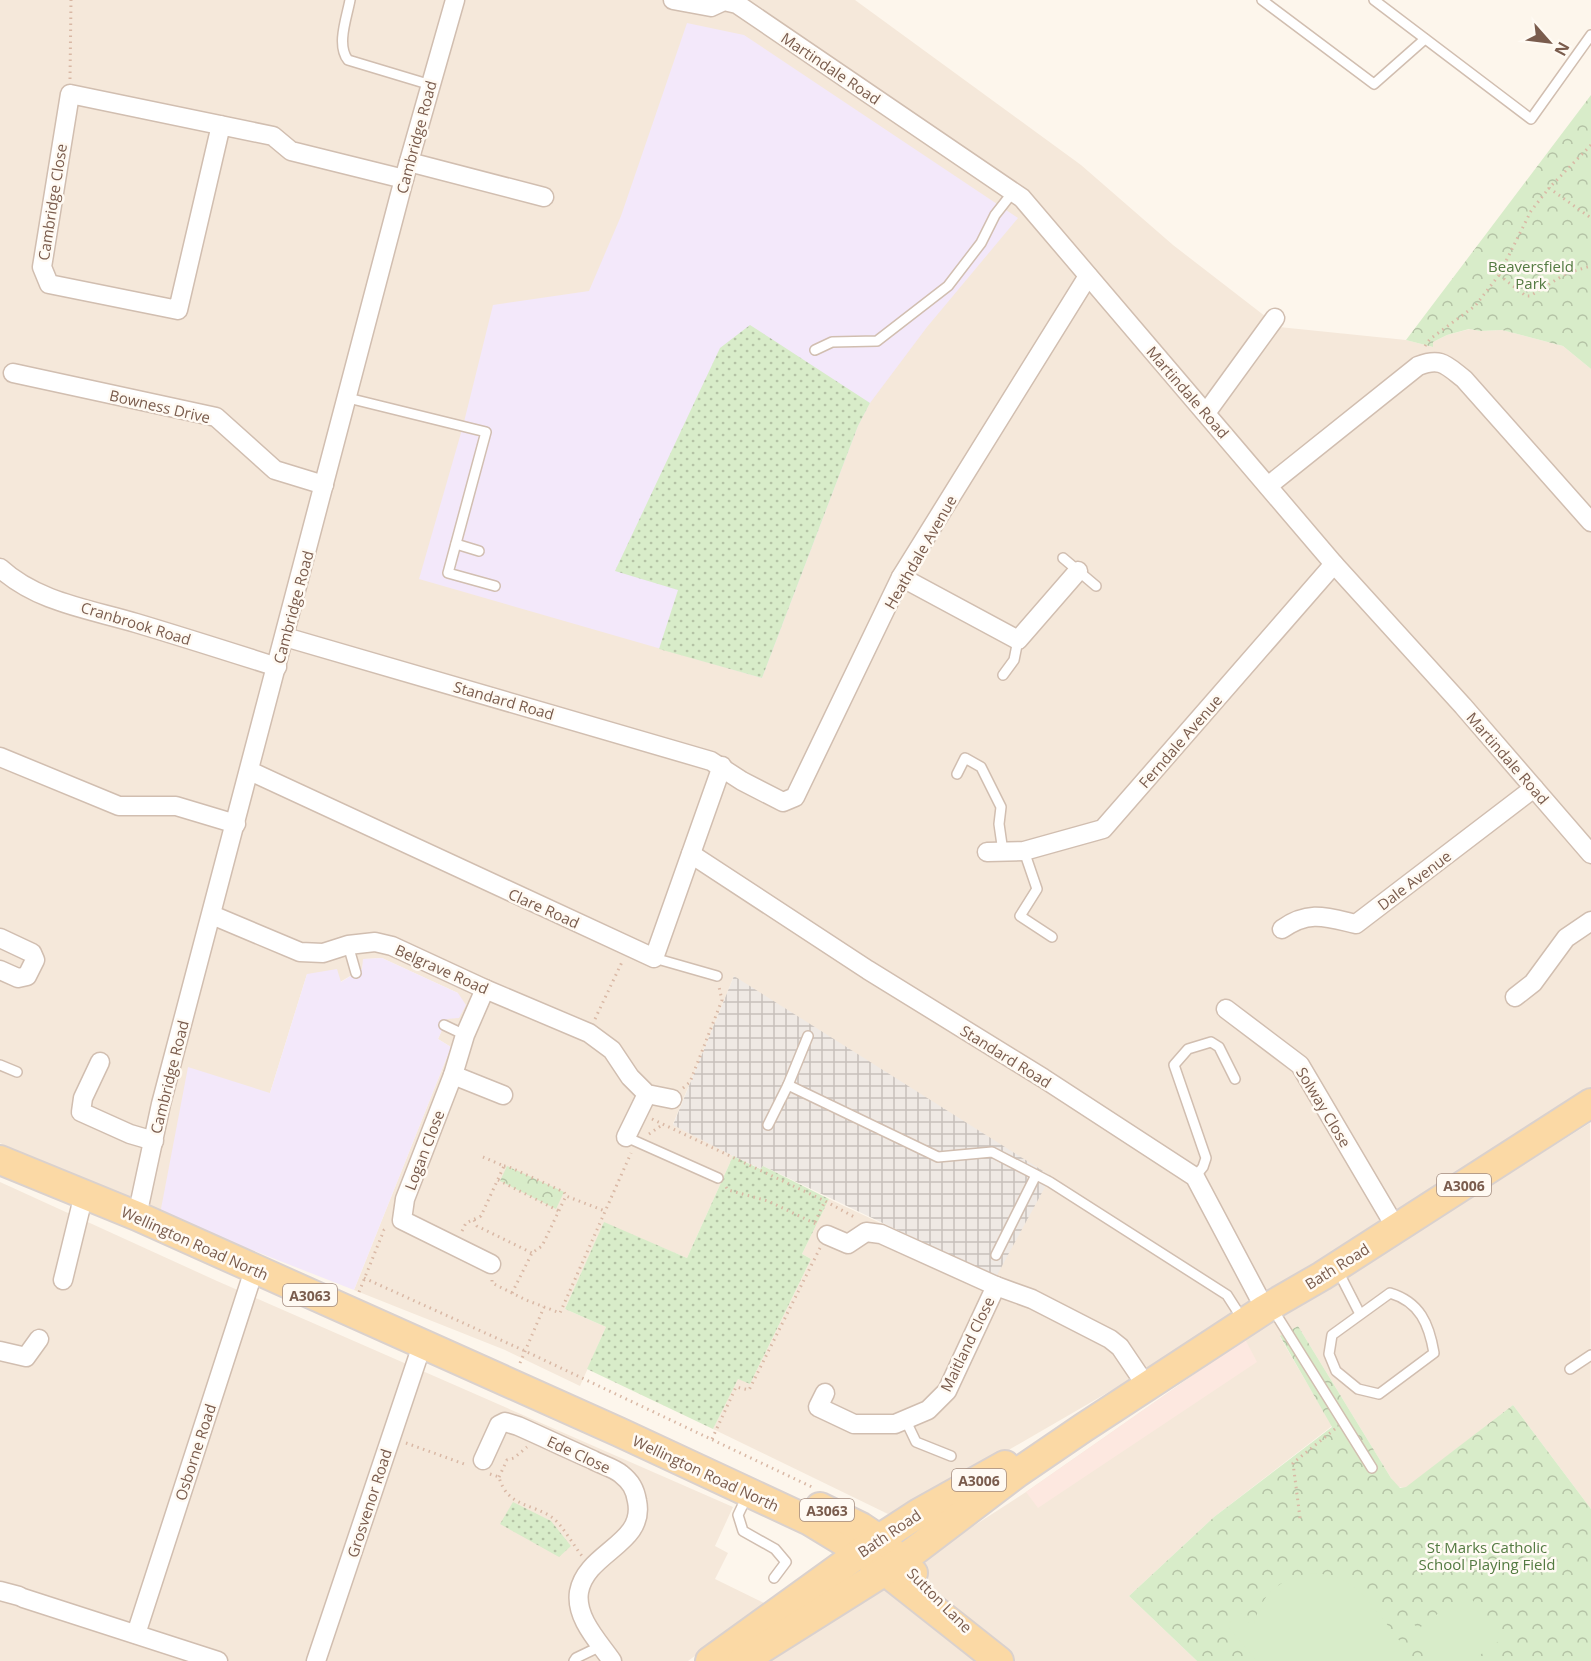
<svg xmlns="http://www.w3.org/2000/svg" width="1591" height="1661" font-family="'Open Sans',sans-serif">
<defs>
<pattern id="industrial-grid" width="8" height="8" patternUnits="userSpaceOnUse" patternTransform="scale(1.5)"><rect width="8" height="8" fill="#efe9e4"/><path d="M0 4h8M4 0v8" fill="none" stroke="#c7c0bb"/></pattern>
<pattern id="grass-dots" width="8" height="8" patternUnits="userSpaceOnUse" patternTransform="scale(1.5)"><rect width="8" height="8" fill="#d8ecc9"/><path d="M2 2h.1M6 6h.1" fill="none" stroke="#b4c2a5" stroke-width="1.8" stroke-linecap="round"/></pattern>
<pattern id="forest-crowns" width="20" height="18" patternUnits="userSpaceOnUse" patternTransform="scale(1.5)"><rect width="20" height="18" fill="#d8ecc9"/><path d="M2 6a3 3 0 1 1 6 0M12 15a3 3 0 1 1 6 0" fill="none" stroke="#b4c2a5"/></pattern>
</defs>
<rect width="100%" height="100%" fill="#fdf6ec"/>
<g fill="#f5e8da">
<polygon points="0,0 855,0 1081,165 1173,245 1279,327 1406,340 1433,347 1433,342 1447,335 1470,329 1480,331 1502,330 1563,346 1591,369 1591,1087 1157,1364 931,1495 888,1514 713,1429 738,1378 750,1384 811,1259 802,1254 829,1199 996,1277 734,976 673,1124 733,1156 687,1258 604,1223 565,1309 606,1327 580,1386 505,1350 354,1290 451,1047 438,1039 458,993 382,958 364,959 362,969 340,982 307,974 270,1093 160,1214 0,1143"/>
<polygon points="1590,1123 1591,1509 1513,1405 1406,1488 1398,1487 1391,1478 1298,1326 1280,1337 1332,1426 1214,1517 1129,1596 1197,1661 765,1661 1026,1492 1245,1339"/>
<polygon points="0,1182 217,1281 733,1507 715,1546 728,1553 715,1579 766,1604 688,1661 0,1661"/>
</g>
<polygon fill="#fde8e0" points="1245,1339 1257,1362 1038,1508 1026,1492"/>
<polygon fill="url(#industrial-grid)" points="734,976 1051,1176 996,1277 763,1166 761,1169 733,1156 673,1125"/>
<g fill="#f3e8fa">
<polygon points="687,23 744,35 1018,218 927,327 870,403 858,426 762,678 419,579 463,426 493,305 589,291 621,216"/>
<polygon points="382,958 458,993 466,1005 459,1018 447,1019 438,1039 451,1047 354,1290 160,1214 188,1067 270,1093 307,974 337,969 341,982 362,969 363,959"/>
</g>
<g fill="url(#grass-dots)">
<polygon points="750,325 870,403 858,426 762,678 659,649 678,590 615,571 720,348"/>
<polygon points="733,1156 760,1169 763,1166 829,1199 802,1254 811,1259 750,1384 738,1379 713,1429 587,1369 606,1327 565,1309 604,1222 687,1258"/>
<polygon points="513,1502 551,1521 571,1546 559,1557 500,1524"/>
</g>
<g fill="url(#forest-crowns)">
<polygon points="1591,95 1591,369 1563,346 1502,330 1480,331 1469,329 1447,335 1433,342 1433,347 1406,340"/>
<polygon points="507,1166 564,1192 556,1209 500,1181"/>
<polygon points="1298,1326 1391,1478 1400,1488 1406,1487 1513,1405 1591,1509 1591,1661 1197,1661 1129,1596 1214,1517 1332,1427 1280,1336"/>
</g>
<g fill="#d8ecc9">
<path d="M1311,1573C1323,1574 1336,1575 1347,1582C1369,1596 1398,1640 1415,1661H1257L1227,1625L1241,1613L1253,1628C1260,1595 1278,1579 1311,1573Z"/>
<polygon points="1466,1592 1503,1638 1472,1661 1435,1661 1408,1627 1413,1623 1418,1629"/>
</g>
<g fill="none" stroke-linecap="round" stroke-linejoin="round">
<defs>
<g id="lane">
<path d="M350,0C347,17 336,45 348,60L431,85"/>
<polyline points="1262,0 1374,84 1425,39"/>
<polyline points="1374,0 1531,119 1591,35"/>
<polyline points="815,350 832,342 877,341 948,286 981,243 995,215 1013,192"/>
<polyline points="348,398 486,432 448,573 495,586"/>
<polyline points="456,544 479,551"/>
<polyline points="1063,558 1096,586"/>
<polyline points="1003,675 1014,660 1018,640"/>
<polyline points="957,774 965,758 981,767 1001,807 999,824 1003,852"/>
<polyline points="1024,851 1037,889 1020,916 1052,937"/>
<polyline points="348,945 356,973"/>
<polyline points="654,958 717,976"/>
<polyline points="444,1025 465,1035"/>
<polyline points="0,1065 17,1072"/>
<polyline points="788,1085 938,1157 992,1152 1050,1182 1227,1295 1243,1320"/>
<polyline points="768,1125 788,1085 808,1036"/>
<polyline points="626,1137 718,1178"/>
<polyline points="1195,1177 1203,1167 1206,1158 1174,1065 1188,1049 1211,1042 1219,1047 1235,1079"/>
<polyline points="996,1255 1036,1175"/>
<polyline points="1337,1269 1360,1314"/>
<path d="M1390,1293C1420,1302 1429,1324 1434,1353L1379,1394L1358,1389L1336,1371L1329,1354L1332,1335Z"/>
<polyline points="1272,1308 1372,1468"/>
<polyline points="1570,1369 1591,1355"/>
<polyline points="905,1419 916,1442 951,1456"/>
<polyline points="748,1494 738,1515 743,1531 775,1549 786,1562 774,1578"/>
<polyline points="574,1661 576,1658 601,1646"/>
</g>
<g id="street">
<polyline points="673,0 711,7 724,1 737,4 1022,198 1334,564 1463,706 1591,854"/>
<polyline points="221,125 178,310 49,284 42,267 70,94 273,136 291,151 404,179"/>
<polyline points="409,162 544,197"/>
<polyline points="13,373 216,417 275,470 324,485"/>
<polyline points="1206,413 1275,318"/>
<path d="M1268,486L1418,366C1441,357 1446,365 1464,379L1591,522"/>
<path d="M0,568C37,602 89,609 136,623C183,637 230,652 277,667"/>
<polyline points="901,577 1018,640 1078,571"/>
<polyline points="285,637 711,761 742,781 783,802 795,797 901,577 1088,276"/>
<polyline points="0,757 119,806 176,806 236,824"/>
<polyline points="250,771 654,958 722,766"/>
<polyline points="987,852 1024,851 1103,829 1334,564"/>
<polyline points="691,854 868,970 1043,1078 1195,1177 1265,1309"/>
<polyline points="212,915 300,952 323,953 348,945 375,942 392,946 485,989 589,1033 612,1050 630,1077 647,1094 672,1099"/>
<path d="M1282,929C1309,910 1326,917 1356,924L1534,788"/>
<polyline points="0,938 32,953 35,960 27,976 18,978 0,970"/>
<polyline points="485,989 465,1035 453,1075 405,1199 402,1220 491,1264"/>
<polyline points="1515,997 1533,983 1566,938 1591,921"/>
<polyline points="1226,1009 1300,1065 1396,1228"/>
<polyline points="100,1062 83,1098 81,1112 130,1134 154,1141"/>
<polyline points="453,1075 503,1095"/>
<polyline points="626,1137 647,1094"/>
<polyline points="137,1216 161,1104 404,179 455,0"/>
<polyline points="827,1235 848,1244 866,1232 881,1234 996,1286 1032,1299 1110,1339 1120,1347 1147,1387"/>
<polyline points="63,1280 84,1194"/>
<polyline points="0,1351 26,1357 39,1339"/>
<polyline points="825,1393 818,1407 854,1424 895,1424 928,1410 947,1391 996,1286"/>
<path d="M483,1460L499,1425L505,1422L518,1426C543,1437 568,1449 593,1460C602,1465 614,1468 621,1474C631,1482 635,1489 637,1501C646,1544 586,1552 579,1592C575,1618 599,1642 612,1661"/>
<polyline points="0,1591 19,1596"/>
<polyline points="23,1598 218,1661"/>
<polyline points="136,1634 254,1270"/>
<polyline points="316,1661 422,1345"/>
</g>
<g id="primary">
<polyline points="0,1160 137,1216 619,1432 810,1521 861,1552 999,1661"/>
<polyline points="820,1507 861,1527 879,1539 913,1573"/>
<polyline points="710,1661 879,1539 919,1513 1005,1465"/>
<polyline points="742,1661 901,1561 1017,1473 1083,1428 1265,1309 1322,1276 1591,1103"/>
</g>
</defs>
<use href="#lane" stroke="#d1beb0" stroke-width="12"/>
<use href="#street" stroke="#d1beb0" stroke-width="21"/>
<use href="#primary" stroke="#dad1cd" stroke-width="32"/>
<g stroke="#d9b8a5" stroke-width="3" stroke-dasharray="1.5 4.5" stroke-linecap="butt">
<polyline points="70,79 71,0"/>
<polyline points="1591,145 1549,188 1591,218"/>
<polyline points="1499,275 1526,296 1530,296 1567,273 1591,266"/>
<polyline points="1425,346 1430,339 1475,306 1499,275 1531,211 1549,188"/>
<polyline points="595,1019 622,962"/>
<polyline points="683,1088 690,1082 722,1000 719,987"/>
<polyline points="652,1119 825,1201 856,1218"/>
<polyline points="649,1134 662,1125"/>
<polyline points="504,1166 507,1166 564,1192 566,1196"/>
<polyline points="498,1180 559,1211"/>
<polyline points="726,1187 728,1190 768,1201 816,1224"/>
<polyline points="474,1220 477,1226 532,1253"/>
<polyline points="815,1222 825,1201"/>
<polyline points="462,1231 466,1223 481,1216 504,1166 483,1157"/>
<polyline points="364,1278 525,1351 812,1487"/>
<polyline points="492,1280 492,1283 526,1300 560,1313 631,1153"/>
<polyline points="359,1292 384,1230 387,1228"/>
<polyline points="512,1293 532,1253 542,1246 566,1196 605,1211"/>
<polyline points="520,1363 544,1307"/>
<polyline points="712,1439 736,1387 749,1390 820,1248"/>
<polyline points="406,1443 467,1465"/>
<path d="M490,1474L499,1477C507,1507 532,1503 553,1518C563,1526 574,1546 582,1556"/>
<polyline points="499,1477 507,1460 514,1458 527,1447"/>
<polyline points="1300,1518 1293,1463 1335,1429"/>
</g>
<use href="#lane" stroke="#fff" stroke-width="9"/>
<use href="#street" stroke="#fff" stroke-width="18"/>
<use href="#primary" stroke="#fbd9a5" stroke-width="28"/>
</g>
<g text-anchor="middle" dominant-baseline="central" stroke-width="5" stroke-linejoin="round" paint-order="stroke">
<g fill="#fffaf3" stroke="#a28b7f" stroke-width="1.5">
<rect x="1437" y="1174" width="54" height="22" rx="4.5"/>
<rect x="283" y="1284" width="54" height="22" rx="4.5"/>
<rect x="952" y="1469" width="54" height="22" rx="4.5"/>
<rect x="800" y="1499" width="54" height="22" rx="4.5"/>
</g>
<g font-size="14" font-weight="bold" fill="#7a5c4d">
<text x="1464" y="1185">A3006</text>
<text x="310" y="1295">A3063</text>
<text x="979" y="1480">A3006</text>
<text x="827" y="1510">A3063</text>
</g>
<g font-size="15" fill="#7a5c4d" stroke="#fffaf3">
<text transform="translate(831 68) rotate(34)">Martindale Road</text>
<text transform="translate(416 137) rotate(-75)">Cambridge Road</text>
<text transform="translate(52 202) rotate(-81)">Cambridge Close</text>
<text transform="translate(1188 392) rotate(49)">Martindale Road</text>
<text transform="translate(160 406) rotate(13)">Bowness Drive</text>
<text transform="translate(920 552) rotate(-60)">Heathdale Avenue</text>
<text transform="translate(293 607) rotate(-75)">Cambridge Road</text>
<text transform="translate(136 623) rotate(17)">Cranbrook Road</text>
<text transform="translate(504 700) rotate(16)">Standard Road</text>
<text transform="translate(1180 741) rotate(-49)">Ferndale Avenue</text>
<text transform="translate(1508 758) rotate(49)">Martindale Road</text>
<text transform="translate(1414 880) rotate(-37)">Dale Avenue</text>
<text transform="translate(544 908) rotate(24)">Clare Road</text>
<text transform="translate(442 969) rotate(24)">Belgrave Road</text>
<text transform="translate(1006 1056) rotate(32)">Standard Road</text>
<text transform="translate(169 1077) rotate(-76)">Cambridge Road</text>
<text transform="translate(1324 1107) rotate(59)">Solway Close</text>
<text transform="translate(424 1150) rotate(-69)">Logan Close</text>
<text transform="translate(195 1243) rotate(24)">Wellington Road North</text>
<text transform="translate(1337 1266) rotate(-32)">Bath Road</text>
<text transform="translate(967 1344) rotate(-64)">Maitland Close</text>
<text transform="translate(195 1452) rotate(-72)">Osborne Road</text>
<text transform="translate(579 1454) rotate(25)">Ede Close</text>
<text transform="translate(706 1473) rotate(25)">Wellington Road North</text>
<text transform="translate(369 1503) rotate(-72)">Grosvenor Road</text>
<text transform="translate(889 1533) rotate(-34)">Bath Road</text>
<text transform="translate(940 1600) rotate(45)">Sutton Lane</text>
</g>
<g font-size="15" fill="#537a41" stroke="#fffaf3">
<text x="1531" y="266">Beaversfield<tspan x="1531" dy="17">Park</tspan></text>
<text x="1487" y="1547">St Marks Catholic<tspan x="1487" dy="17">School Playing Field</tspan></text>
</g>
</g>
<g transform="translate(1549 42) rotate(118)" stroke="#fffaf3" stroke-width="4.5" paint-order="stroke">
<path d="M0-4.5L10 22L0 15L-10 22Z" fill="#7a5c4d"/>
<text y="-9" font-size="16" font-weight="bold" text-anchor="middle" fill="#7a5c4d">N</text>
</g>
</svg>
